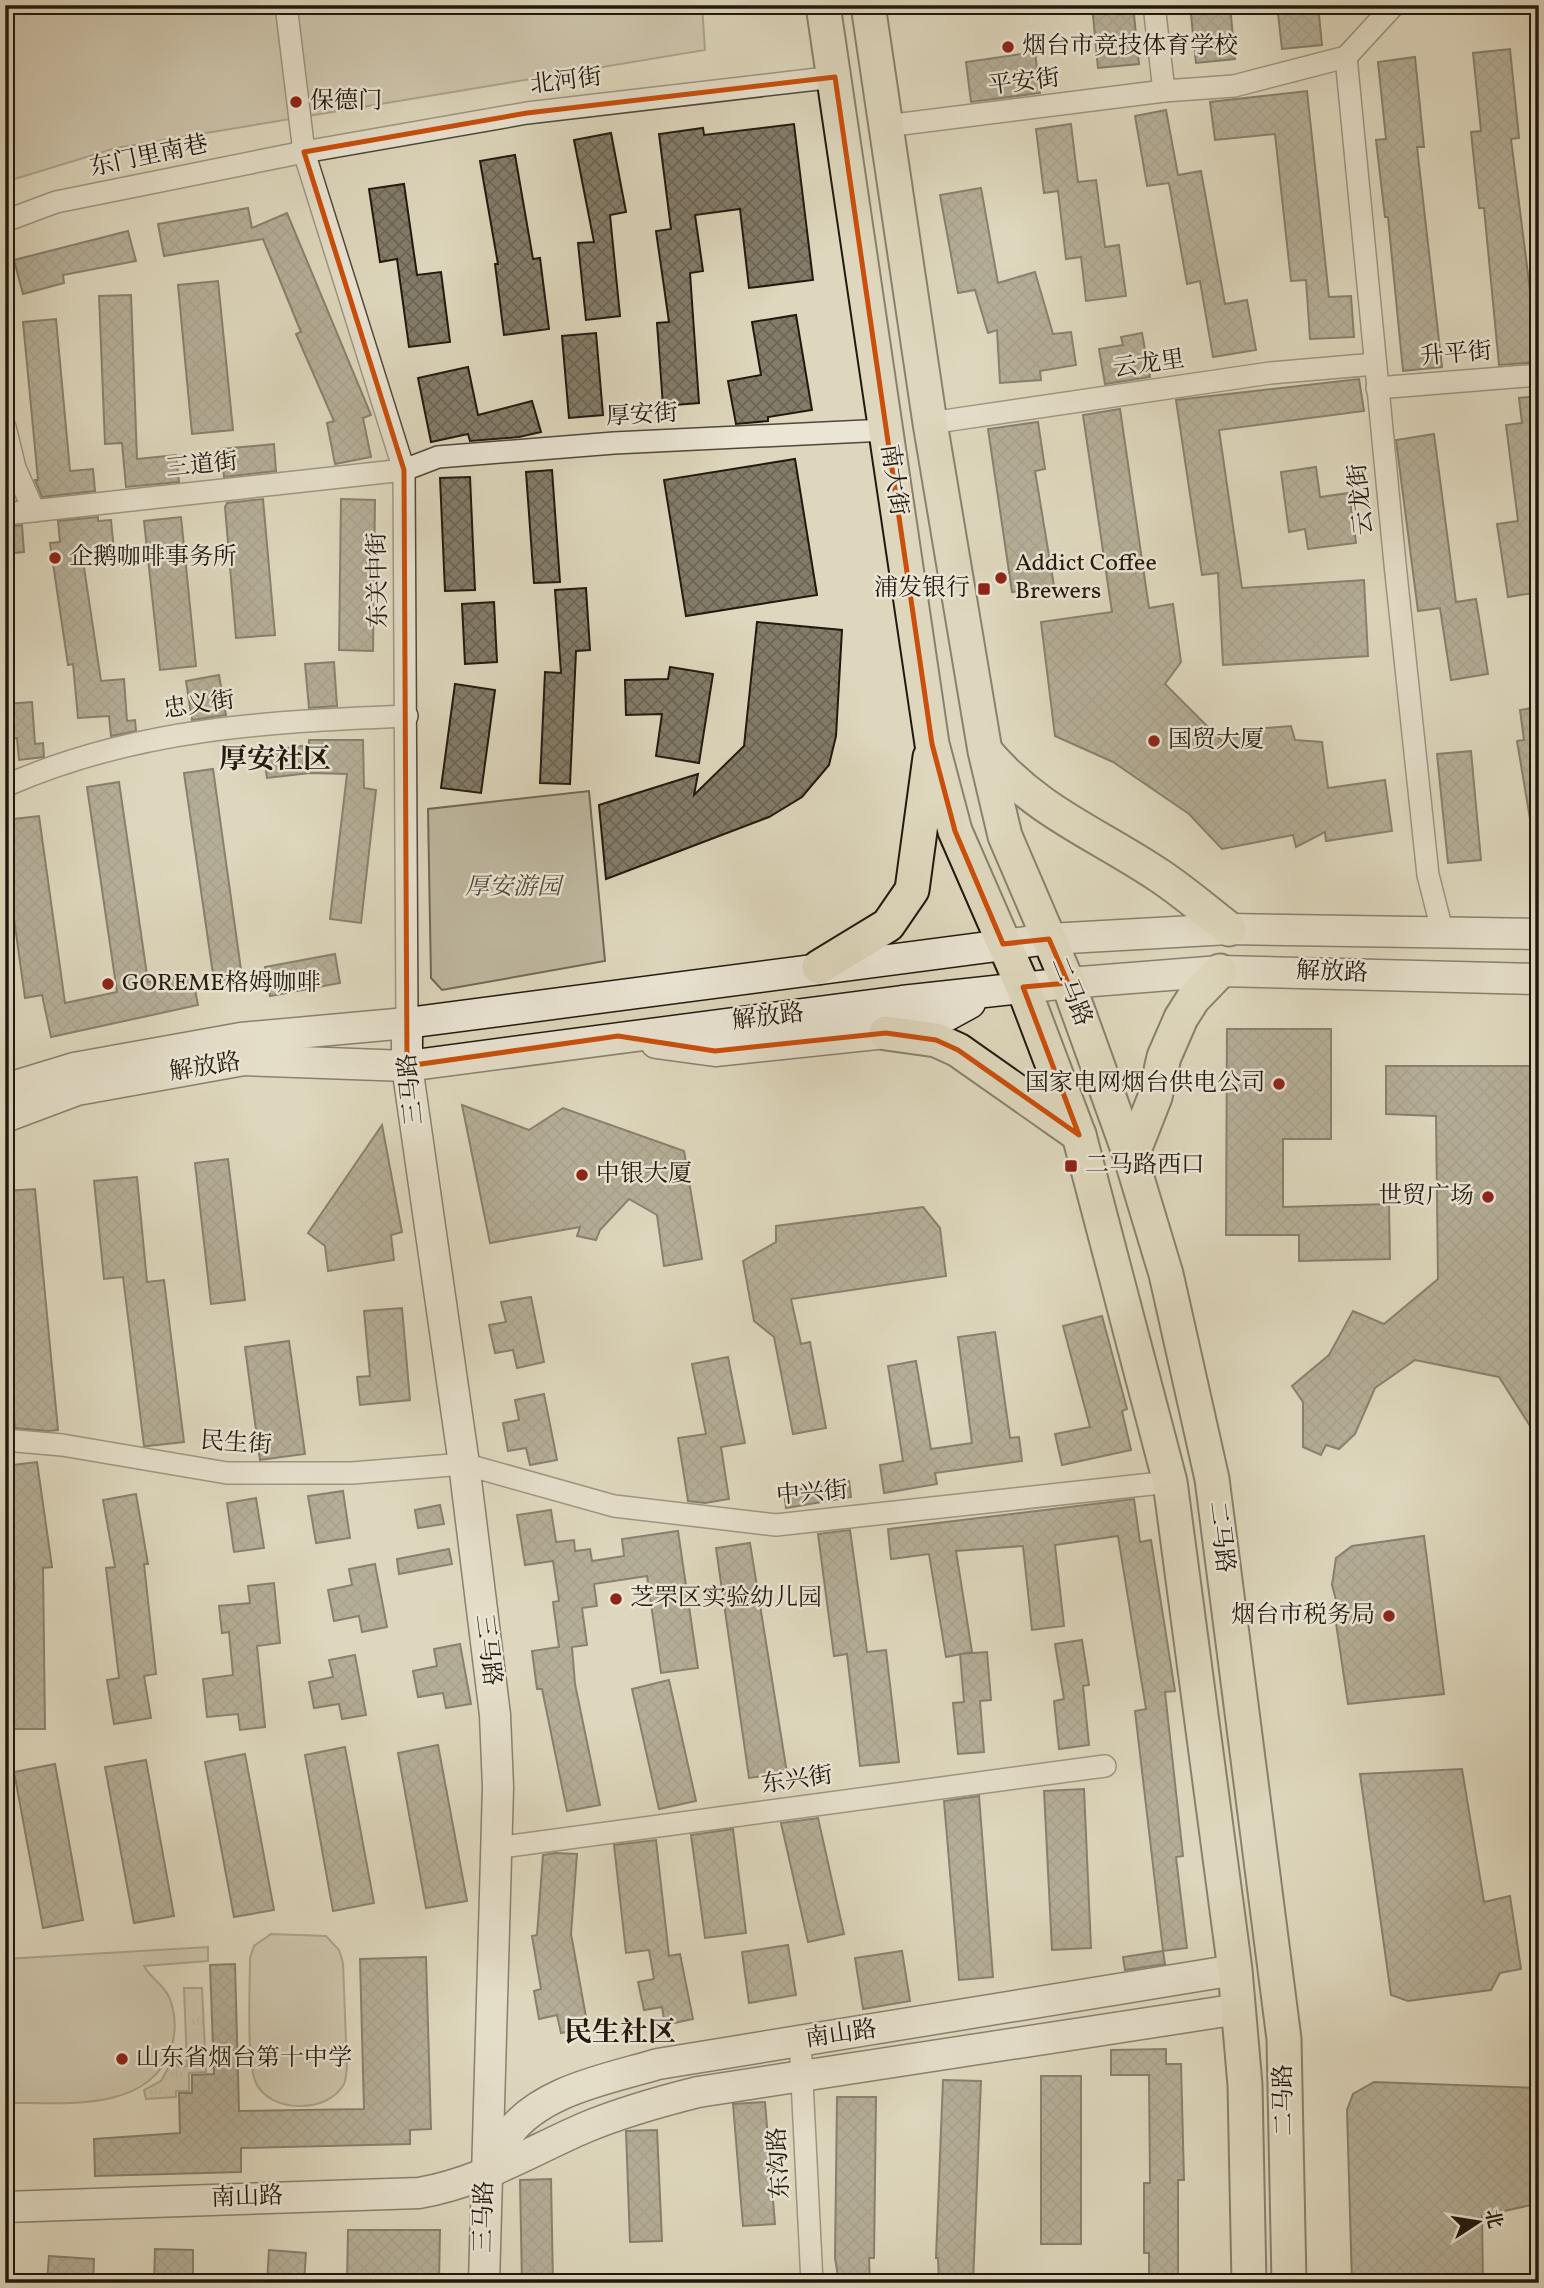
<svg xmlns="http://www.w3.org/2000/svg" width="1544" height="2288" font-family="Vollkorn,'Noto Serif SC',serif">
<defs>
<pattern id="grass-tufts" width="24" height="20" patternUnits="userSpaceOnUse" patternTransform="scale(1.75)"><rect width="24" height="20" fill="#beb79f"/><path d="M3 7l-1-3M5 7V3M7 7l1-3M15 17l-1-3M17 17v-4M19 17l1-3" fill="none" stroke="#a39d88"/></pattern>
<pattern id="building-cross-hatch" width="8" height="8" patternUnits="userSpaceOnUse" patternTransform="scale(1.75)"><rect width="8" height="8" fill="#837c69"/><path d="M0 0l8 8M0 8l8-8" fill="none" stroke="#6b6555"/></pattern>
</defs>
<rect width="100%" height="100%" fill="#ded7bd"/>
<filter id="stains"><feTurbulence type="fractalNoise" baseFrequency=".00286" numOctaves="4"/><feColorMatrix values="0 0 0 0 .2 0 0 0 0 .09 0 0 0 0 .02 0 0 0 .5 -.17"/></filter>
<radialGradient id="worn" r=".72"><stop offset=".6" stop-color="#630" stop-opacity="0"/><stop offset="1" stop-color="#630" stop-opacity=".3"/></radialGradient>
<polygon fill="url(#grass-tufts)" stroke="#706857" stroke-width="2" points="184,1988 202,1988 206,2072 189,2073 189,2091 176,2091 176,2097 146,2099 144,2090 161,2081 172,2061 179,2067 187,2066"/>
<g fill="#beb79f" stroke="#706857" stroke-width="2">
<polygon points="5,5 702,5 705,50 116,148 5,182"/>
<polygon points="589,791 605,961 442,990 431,978 428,809"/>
<path d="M271,1934L326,1936L339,1950L343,1963L347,2068C346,2073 346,2080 344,2084C328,2114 270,2113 256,2083C246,2061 250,1984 250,1958L254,1946Z"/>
<path d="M208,1947V1961L144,1966C150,1978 164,1984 170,1999C176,2016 176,2035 170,2052C146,2114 59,2102 5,2103V1959Z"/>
</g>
<g fill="url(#building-cross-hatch)" stroke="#21190f" stroke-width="2">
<polygon points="1092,5 1133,5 1139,64 1098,68"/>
<polygon points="1190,5 1230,5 1235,59 1196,63"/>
<polygon points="1277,5 1318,5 1322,45 1282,49"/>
<polygon points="1510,49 1519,138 1511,139 1539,362 1499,365 1484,208 1479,208 1471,132 1481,131 1473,53"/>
<polygon points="1035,52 1040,93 971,102 966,62"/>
<polygon points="1415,57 1424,147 1417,147 1442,367 1403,371 1388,217 1385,217 1376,140 1386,139 1378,62"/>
<polygon points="1307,91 1329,297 1351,296 1354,337 1310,339 1306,280 1291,281 1275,134 1215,140 1210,102"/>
<polygon points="1166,110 1178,175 1201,171 1225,304 1247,300 1256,350 1213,357 1200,281 1187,284 1169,183 1147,186 1135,116"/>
<polygon points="794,124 813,280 749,288 740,209 695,215 703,271 690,273 699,403 663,406 657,323 669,322 656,231 671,229 659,134 703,128 704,135"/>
<polygon points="1071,124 1078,182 1096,180 1105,247 1119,245 1126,296 1086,301 1081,257 1066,259 1058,191 1044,193 1036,129"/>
<polygon points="611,133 626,212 610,215 620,316 586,320 578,243 594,242 574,140"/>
<polygon points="515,155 533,259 540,258 549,329 504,335 495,264 498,264 480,161"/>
<polygon points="404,184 417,275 441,272 450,342 409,347 397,259 380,262 369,189"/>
<polygon points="981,188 998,283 1035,272 1053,334 1071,332 1076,365 1040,371 1041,380 1000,383 997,330 988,333 975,290 958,293 940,195"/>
<polygon points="248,208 252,228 287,213 371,415 363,418 371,457 335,464 327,423 334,421 296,334 301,332 263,239 164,256 158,224"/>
<polygon points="128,231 136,261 63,275 64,283 23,294 14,260"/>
<polygon points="218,281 233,430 192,434 178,285"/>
<polygon points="131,295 137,459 176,455 179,482 126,487 122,443 105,444 99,296"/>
<polygon points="796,315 812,410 768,417 768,421 736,424 728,381 761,375 752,322"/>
<polygon points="56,319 70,471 93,469 95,491 42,497 35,480 38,480 23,322"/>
<polygon points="596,333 603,415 569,418 562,336"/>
<polygon points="1142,333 1150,377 1105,384 1099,349 1123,345 1121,337"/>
<polygon points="468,367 478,415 532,401 541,432 519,437 470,441 468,434 431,442 418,378"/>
<polygon points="1359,379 1364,411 1219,430 1242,588 1364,580 1368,656 1223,665 1218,573 1202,575 1176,400"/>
<polygon points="1539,396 1539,500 1533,500 1539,537 1539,592 1508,597 1497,524 1518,521 1506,425 1522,423 1519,398"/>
<polygon points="1120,409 1149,608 1173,604 1181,662 1165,684 1222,741 1266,728 1291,726 1295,740 1322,742 1328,788 1385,780 1392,831 1326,841 1325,832 1296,847 1293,835 1222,849 1189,814 1113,762 1055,736 1041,622 1112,612 1083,415"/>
<polygon points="1038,422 1045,469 1035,471 1054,586 1012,592 988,429"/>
<polygon points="1434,434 1456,602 1476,599 1488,674 1451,680 1440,608 1418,611 1396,440"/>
<polygon points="274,444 276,471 224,477 221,449"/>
<polygon points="795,459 817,595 686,616 664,480"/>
<polygon points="1316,467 1320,497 1349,493 1356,543 1308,549 1305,529 1289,532 1281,472"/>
<polygon points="552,470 560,582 534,583 526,472"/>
<polygon points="470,477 475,590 445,591 440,478"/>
<polygon points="263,499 275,635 236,638 225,507 227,503"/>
<polygon points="341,499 375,500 373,651 339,650"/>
<polygon points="98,517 98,521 111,520 114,551 82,554 101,681 124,679 127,721 135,720 136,731 111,736 109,716 78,718 73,664 68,665 50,543 60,542 58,521"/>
<polygon points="181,517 196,666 160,670 144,521"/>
<polygon points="22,525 24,552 5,554 5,527"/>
<polygon points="586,588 590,650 576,651 570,784 540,783 545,672 561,673 555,590"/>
<polygon points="494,602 497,662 465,664 462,604"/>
<polygon points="757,622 842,630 836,736 829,765 802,797 769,817 606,879 599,805 698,774 694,795 744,746"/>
<polygon points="334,662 337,706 309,708 305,664"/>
<polygon points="670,667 713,674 699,763 656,756 662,714 626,715 625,680 668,679"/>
<polygon points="219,675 226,715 192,720 186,681"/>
<polygon points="455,684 495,690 481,793 441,788"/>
<polygon points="32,702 35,744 43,743 44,757 19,760 17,738 5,739 5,704"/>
<polygon points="1539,707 1539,818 1530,819 1517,741 1524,740 1520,710"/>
<polygon points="309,740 363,740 364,788 376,790 361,923 330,919 347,774 310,773 267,778 263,751 309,745"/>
<polygon points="1471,751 1481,860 1448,863 1437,754"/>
<polygon points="213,769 242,977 214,981 184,773"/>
<polygon points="119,782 148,982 192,974 198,1005 51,1037 42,995 25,998 5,854 5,820 39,816 65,1003 117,992 87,787"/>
<polygon points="335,954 340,983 270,996 265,967"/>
<polygon points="1227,1029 1331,1029 1331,1139 1283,1139 1283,1207 1389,1204 1390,1259 1299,1261 1299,1235 1226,1235"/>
<polygon points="1386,1066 1539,1066 1539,1440 1499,1377 1415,1360 1375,1388 1355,1434 1339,1449 1326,1445 1321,1455 1303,1447 1303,1402 1292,1386 1329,1355 1353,1311 1384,1324 1438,1279 1436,1116 1386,1114"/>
<polygon points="462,1105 529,1130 563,1108 684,1151 702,1259 664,1266 657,1215 629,1199 600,1230 596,1240 577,1236 580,1227 490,1243"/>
<polygon points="382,1125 402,1232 391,1235 394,1260 328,1271 325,1246 308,1233"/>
<polygon points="228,1159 245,1300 211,1304 195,1163"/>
<polygon points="137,1177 147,1282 164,1280 184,1442 148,1446 144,1446 123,1277 104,1279 94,1181"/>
<polygon points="35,1189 58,1430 48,1431 15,1428 5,1321 5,1191"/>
<polygon points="923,1207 940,1228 946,1276 791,1299 801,1344 810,1342 826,1428 793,1434 774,1337 754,1321 743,1261 776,1242 776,1226"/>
<polygon points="531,1297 544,1362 517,1368 513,1350 495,1353 489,1325 506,1322 501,1302"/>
<polygon points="402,1308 410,1400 360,1405 357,1377 370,1376 364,1311"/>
<polygon points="1102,1316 1127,1409 1122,1411 1131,1450 1062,1465 1055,1434 1090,1427 1063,1326"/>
<polygon points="995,1332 1010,1438 1019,1437 1022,1461 935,1473 937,1484 884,1493 880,1465 903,1461 888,1366 916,1361 931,1449 972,1443 958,1337"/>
<polygon points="289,1341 305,1454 260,1460 245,1347"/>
<polygon points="728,1357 745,1443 721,1447 729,1499 705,1503 688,1501 678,1438 706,1434 692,1364"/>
<polygon points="544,1394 557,1460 530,1465 526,1448 508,1451 503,1423 519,1420 515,1400"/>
<polygon points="37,1462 52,1567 43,1568 45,1729 12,1729 10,1590 15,1589 5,1520 5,1466"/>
<polygon points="849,1481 851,1497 786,1508 784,1492"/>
<polygon points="343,1491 350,1538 316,1543 308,1496"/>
<polygon points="136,1494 148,1564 144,1564 156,1674 144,1676 151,1718 114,1724 107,1680 119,1678 106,1568 115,1567 103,1500"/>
<polygon points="256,1498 264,1548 234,1552 227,1503"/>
<polygon points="1134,1499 1140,1542 1151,1540 1175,1691 1165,1692 1183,1856 1176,1857 1187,1948 1163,1951 1135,1711 1146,1709 1118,1536 1055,1545 1064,1626 1032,1630 1023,1546 956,1551 972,1652 946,1657 929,1554 891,1559 888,1529"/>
<polygon points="440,1505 444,1524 418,1528 415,1510"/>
<polygon points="551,1510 556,1542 574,1540 575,1551 590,1549 592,1561 624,1556 622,1539 678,1531 698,1668 661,1673 647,1576 594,1584 597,1606 582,1608 587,1645 572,1647 575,1684 600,1805 567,1811 542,1689 537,1689 532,1651 559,1647 553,1602 559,1601 553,1561 525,1565 517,1515"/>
<polygon points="850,1530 867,1652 886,1650 899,1762 860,1766 847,1654 834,1656 818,1534"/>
<polygon points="1424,1536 1444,1694 1348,1704 1336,1623 1342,1623 1332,1585 1336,1558 1352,1546"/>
<polygon points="750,1543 787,1773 749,1778 716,1548"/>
<polygon points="449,1549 452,1564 399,1574 397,1559"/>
<polygon points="375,1564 387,1627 362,1632 359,1616 334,1621 328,1590 352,1585 349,1569"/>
<polygon points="274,1583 280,1643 257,1646 265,1727 240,1730 238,1714 207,1717 203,1679 233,1675 229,1632 222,1633 219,1606 250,1603 248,1586"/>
<polygon points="1082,1640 1089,1685 1083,1686 1089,1745 1059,1749 1054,1701 1064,1699 1055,1644"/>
<polygon points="460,1644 471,1704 446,1708 443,1693 418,1697 413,1671 437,1666 434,1649"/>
<polygon points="987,1652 991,1700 980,1701 984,1752 958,1754 953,1703 964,1702 960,1654"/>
<polygon points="355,1655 366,1715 342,1719 339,1704 314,1708 309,1682 333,1677 329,1660"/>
<polygon points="669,1680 696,1801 659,1809 632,1689"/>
<polygon points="438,1745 467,1901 426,1908 398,1753"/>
<polygon points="345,1747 374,1903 333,1911 305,1755"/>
<polygon points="245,1754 274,1910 234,1917 205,1762"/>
<polygon points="146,1760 174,1916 134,1923 105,1767"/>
<polygon points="55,1764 83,1920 43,1928 14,1772"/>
<polygon points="1462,1769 1484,1902 1510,1896 1521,1969 1500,1973 1491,1990 1408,2001 1391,1995 1360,1774"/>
<polygon points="1084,1789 1091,1948 1052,1950 1044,1791"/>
<polygon points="979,1796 993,1977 959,1980 944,1801"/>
<polygon points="818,1818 844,1934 808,1942 781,1823"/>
<polygon points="733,1829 746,1933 705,1938 691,1835"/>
<polygon points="656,1840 669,1956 680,1954 693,2019 665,2025 662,2007 644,2010 638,1982 654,1979 649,1950 626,1953 614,1845"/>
<polygon points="555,1853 577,1854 571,1934 588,2028 561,2033 557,2015 539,2019 534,1991 541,1989 532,1936 537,1935 543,1855"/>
<polygon points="788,1945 796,1995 749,2003 742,1952"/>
<polygon points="902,1951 910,2001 863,2009 855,1958"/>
<polygon points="1163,1951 1165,1964 1125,1970 1123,1957"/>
<polygon points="426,1957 431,2129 410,2130 410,2144 241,2148 241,2172 95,2176 94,2139 180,2133 179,2093 192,2093 192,2075 214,2074 210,1965 235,1964 239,2111 364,2109 360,1959"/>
<polygon points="1166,2049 1166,2064 1181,2064 1184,2180 1178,2180 1178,2283 1149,2283 1149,2253 1144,2253 1144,2183 1150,2183 1149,2075 1111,2075 1111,2050"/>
<rect x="1041" y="2076" width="40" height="168"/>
<polygon points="943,2080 981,2081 973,2283 939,2283 938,2258 936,2258"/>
<polygon points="1374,2082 1539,2088 1539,2200 1531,2205 1482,2216 1483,2283 1352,2283 1347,2110 1353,2094"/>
<polygon points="837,2097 876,2097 874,2258 869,2258 870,2283 839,2283 835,2258"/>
<polygon points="765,2102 775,2224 743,2226 733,2104"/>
<polygon points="657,2130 662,2241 630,2242 626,2131"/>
<polygon points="551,2179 553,2283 522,2283 520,2180"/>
<polygon points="348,2230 440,2230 439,2283 347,2283"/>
<polygon points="155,2249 193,2250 193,2283 154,2283"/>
<polygon points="269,2250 306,2253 304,2283 267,2283"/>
<polygon points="49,2256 94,2259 93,2283 47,2283"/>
</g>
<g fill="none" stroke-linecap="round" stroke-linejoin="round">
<defs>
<g id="street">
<polyline points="286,5 304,152 404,470 407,1023"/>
<polyline points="1154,5 1164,91"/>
<polyline points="1346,57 1395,564 1428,875 1443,934"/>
<polyline points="886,126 1164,91 1234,86 1346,57 1394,5"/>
<polyline points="5,221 56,202 304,152 527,113 835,77"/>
<polyline points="1377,388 1539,375"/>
<polyline points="930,423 1270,373 1375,364"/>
<polyline points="5,427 15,468 34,511"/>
<polyline points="5,514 404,470 438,457 614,443 886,430"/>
<path d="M5,786C137,728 265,722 407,716"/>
<polyline points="5,1440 62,1445 227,1473 352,1473 464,1464 614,1506 776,1525 1170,1482"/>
<polyline points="495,1848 1105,1766"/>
<polyline points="800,2040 812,2283"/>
</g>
<g id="secondary">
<polyline points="407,1023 407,1066 464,1464 495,1715 498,1787 484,2283"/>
<polyline points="656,1043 715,1051 886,1033 948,1015 970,1003"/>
<polyline points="5,1089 74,1068 241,1038 407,1023 1049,939 1229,929 1539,934"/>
<polyline points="5,1117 77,1090 244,1060 407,1066 902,1001 1068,983 1220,971 1539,979"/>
<path d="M489,2170C495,2159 500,2146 507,2136C540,2090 608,2079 658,2064L1235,1970"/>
<path d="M5,2207L419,2193C479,2183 529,2152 584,2128C622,2112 658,2102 698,2092L1239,2009"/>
</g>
<g id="primary">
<polyline points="823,5 932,744 955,831 1023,987 1079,1135 1170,1482 1235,1970 1245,2085 1249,2283"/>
<polyline points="868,5 930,423 985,751 1005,836 1068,983 1131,1158 1166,1274 1212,1479 1284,2039 1289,2283"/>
<path d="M986,752C1038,813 1096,833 1160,876C1184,892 1206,911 1229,929"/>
<polyline points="819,967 888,925 912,890 930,757"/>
<polyline points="886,1033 936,1040 958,1050 1079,1135"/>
<polyline points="1131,1158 1155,1097 1164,1057 1181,1018 1193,999 1220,971"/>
</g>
</defs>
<use href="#street" stroke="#50483a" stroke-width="24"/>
<use href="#secondary" stroke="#21190f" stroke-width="33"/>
<use href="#primary" stroke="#21190f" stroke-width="37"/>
<use href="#street" stroke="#eae5d4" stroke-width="21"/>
<use href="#secondary" stroke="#eae5d4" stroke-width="30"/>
<use href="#primary" stroke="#ded7bd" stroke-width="33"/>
</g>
<path d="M0 0H1544V2288H0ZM835,77L932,744L955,831L1003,944L1049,939L1068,983L1023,987L1079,1135L958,1050L936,1040L886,1033L715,1051L618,1036L407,1066L404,470L304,152L527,113Z" fill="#ded7bd" fill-opacity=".55" fill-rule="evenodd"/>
<path fill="none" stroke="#ca4f0c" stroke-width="5" stroke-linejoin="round" d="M835,77L932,744L955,831L1003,944L1049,939L1068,983L1023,987L1079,1135L958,1050L936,1040L886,1033L715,1051L618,1036L407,1066L404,470L304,152L527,113Z"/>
<g fill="#8f2418" stroke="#eae5d4" stroke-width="2.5">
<circle cx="1008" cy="47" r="7"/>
<circle cx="296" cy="102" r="7"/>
<circle cx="55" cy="558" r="7"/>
<circle cx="1001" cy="578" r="7"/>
<rect x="977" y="582" width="14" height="14" rx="3.5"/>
<circle cx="1154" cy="741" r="7"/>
<circle cx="108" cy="984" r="7"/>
<circle cx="1279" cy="1084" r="7"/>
<rect x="1064" y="1159" width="14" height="14" rx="3.5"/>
<circle cx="582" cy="1175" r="7"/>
<circle cx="1488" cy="1197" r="7"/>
<circle cx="616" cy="1599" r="7"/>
<circle cx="1389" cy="1616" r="7"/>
<circle cx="122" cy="2059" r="7"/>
</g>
<g text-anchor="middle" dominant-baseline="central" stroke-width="5" stroke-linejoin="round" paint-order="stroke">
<g font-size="24" fill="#21190f" stroke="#eae5d4" text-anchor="start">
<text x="1022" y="47">烟台市竞技体育学校</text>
<text x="310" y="102">保德门</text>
<text x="69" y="558">企鹅咖啡事务所</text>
<text x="1015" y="564">Addict Coffee<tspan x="1015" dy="28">Brewers</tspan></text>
<text x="970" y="589" text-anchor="end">浦发银行</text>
<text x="1168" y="741">国贸大厦</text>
<text x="122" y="984">GOREME格姆咖啡</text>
<text x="1265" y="1084" text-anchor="end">国家电网烟台供电公司</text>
<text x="1085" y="1166">二马路西口</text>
<text x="596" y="1175">中银大厦</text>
<text x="1474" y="1197" text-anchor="end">世贸广场</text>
<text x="630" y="1599">芝罘区实验幼儿园</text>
<text x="1375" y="1616" text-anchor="end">烟台市税务局</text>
<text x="136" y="2059">山东省烟台第十中学</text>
</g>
<g font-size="24" fill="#21190f" stroke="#eae5d4">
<text transform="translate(566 82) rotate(-7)">北河街</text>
<text transform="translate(1024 83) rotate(-7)">平安街</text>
<text transform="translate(149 157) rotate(-12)">东门里南巷</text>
<text transform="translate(1456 355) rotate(-5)">升平街</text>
<text transform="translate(1149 365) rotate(-8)">云龙里</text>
<text transform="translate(642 416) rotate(-3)">厚安街</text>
<text transform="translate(202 466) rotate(-6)">三道街</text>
<text transform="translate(893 480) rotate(82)">南大街</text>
<text transform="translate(1362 499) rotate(-96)">云龙街</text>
<text transform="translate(379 580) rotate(-91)">东关中街</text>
<text transform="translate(199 706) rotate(-8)">忠义街</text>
<text transform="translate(1332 973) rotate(2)">解放路</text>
<text transform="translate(1070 992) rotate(68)">二马路</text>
<text transform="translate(768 1018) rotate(-7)">解放路</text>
<text transform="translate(205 1068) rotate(-9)">解放路</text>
<text transform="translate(412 1089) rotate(-96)">三马路</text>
<text transform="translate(236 1444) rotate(4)">民生街</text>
<text transform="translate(812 1494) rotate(-5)">中兴街</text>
<text transform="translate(1220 1537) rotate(83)">二马路</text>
<text transform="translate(487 1650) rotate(83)">三马路</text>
<text transform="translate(797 1781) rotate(-8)">东兴街</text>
<text transform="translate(841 2035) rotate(-8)">南山路</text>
<text transform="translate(1285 2100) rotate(-91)">二马路</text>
<text transform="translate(780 2163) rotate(-93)">东沟路</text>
<text transform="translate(247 2198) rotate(-2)">南山路</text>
<text transform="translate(485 2217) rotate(-89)">三马路</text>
</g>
<g font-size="24" font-style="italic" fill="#50483a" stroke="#eae5d4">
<text x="513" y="888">厚安游园</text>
</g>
<g font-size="28" font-weight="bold" fill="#21190f" stroke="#eae5d4">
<text x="275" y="760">厚安社区</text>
<text x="620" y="2033">民生社区</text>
</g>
</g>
<rect width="1544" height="2288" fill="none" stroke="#ded7bd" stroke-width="28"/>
<rect x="7" y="7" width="1530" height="2274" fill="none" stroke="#21190f" stroke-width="3.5"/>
<rect x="14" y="14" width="1516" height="2260" fill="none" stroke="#21190f" stroke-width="2"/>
<g transform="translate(1478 2222) rotate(78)" stroke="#eae5d4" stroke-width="5" paint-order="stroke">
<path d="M0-5L12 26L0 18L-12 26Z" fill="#21190f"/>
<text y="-10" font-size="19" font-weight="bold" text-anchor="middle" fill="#21190f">北</text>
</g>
<rect width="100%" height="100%" filter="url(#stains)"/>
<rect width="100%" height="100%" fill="url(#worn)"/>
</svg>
